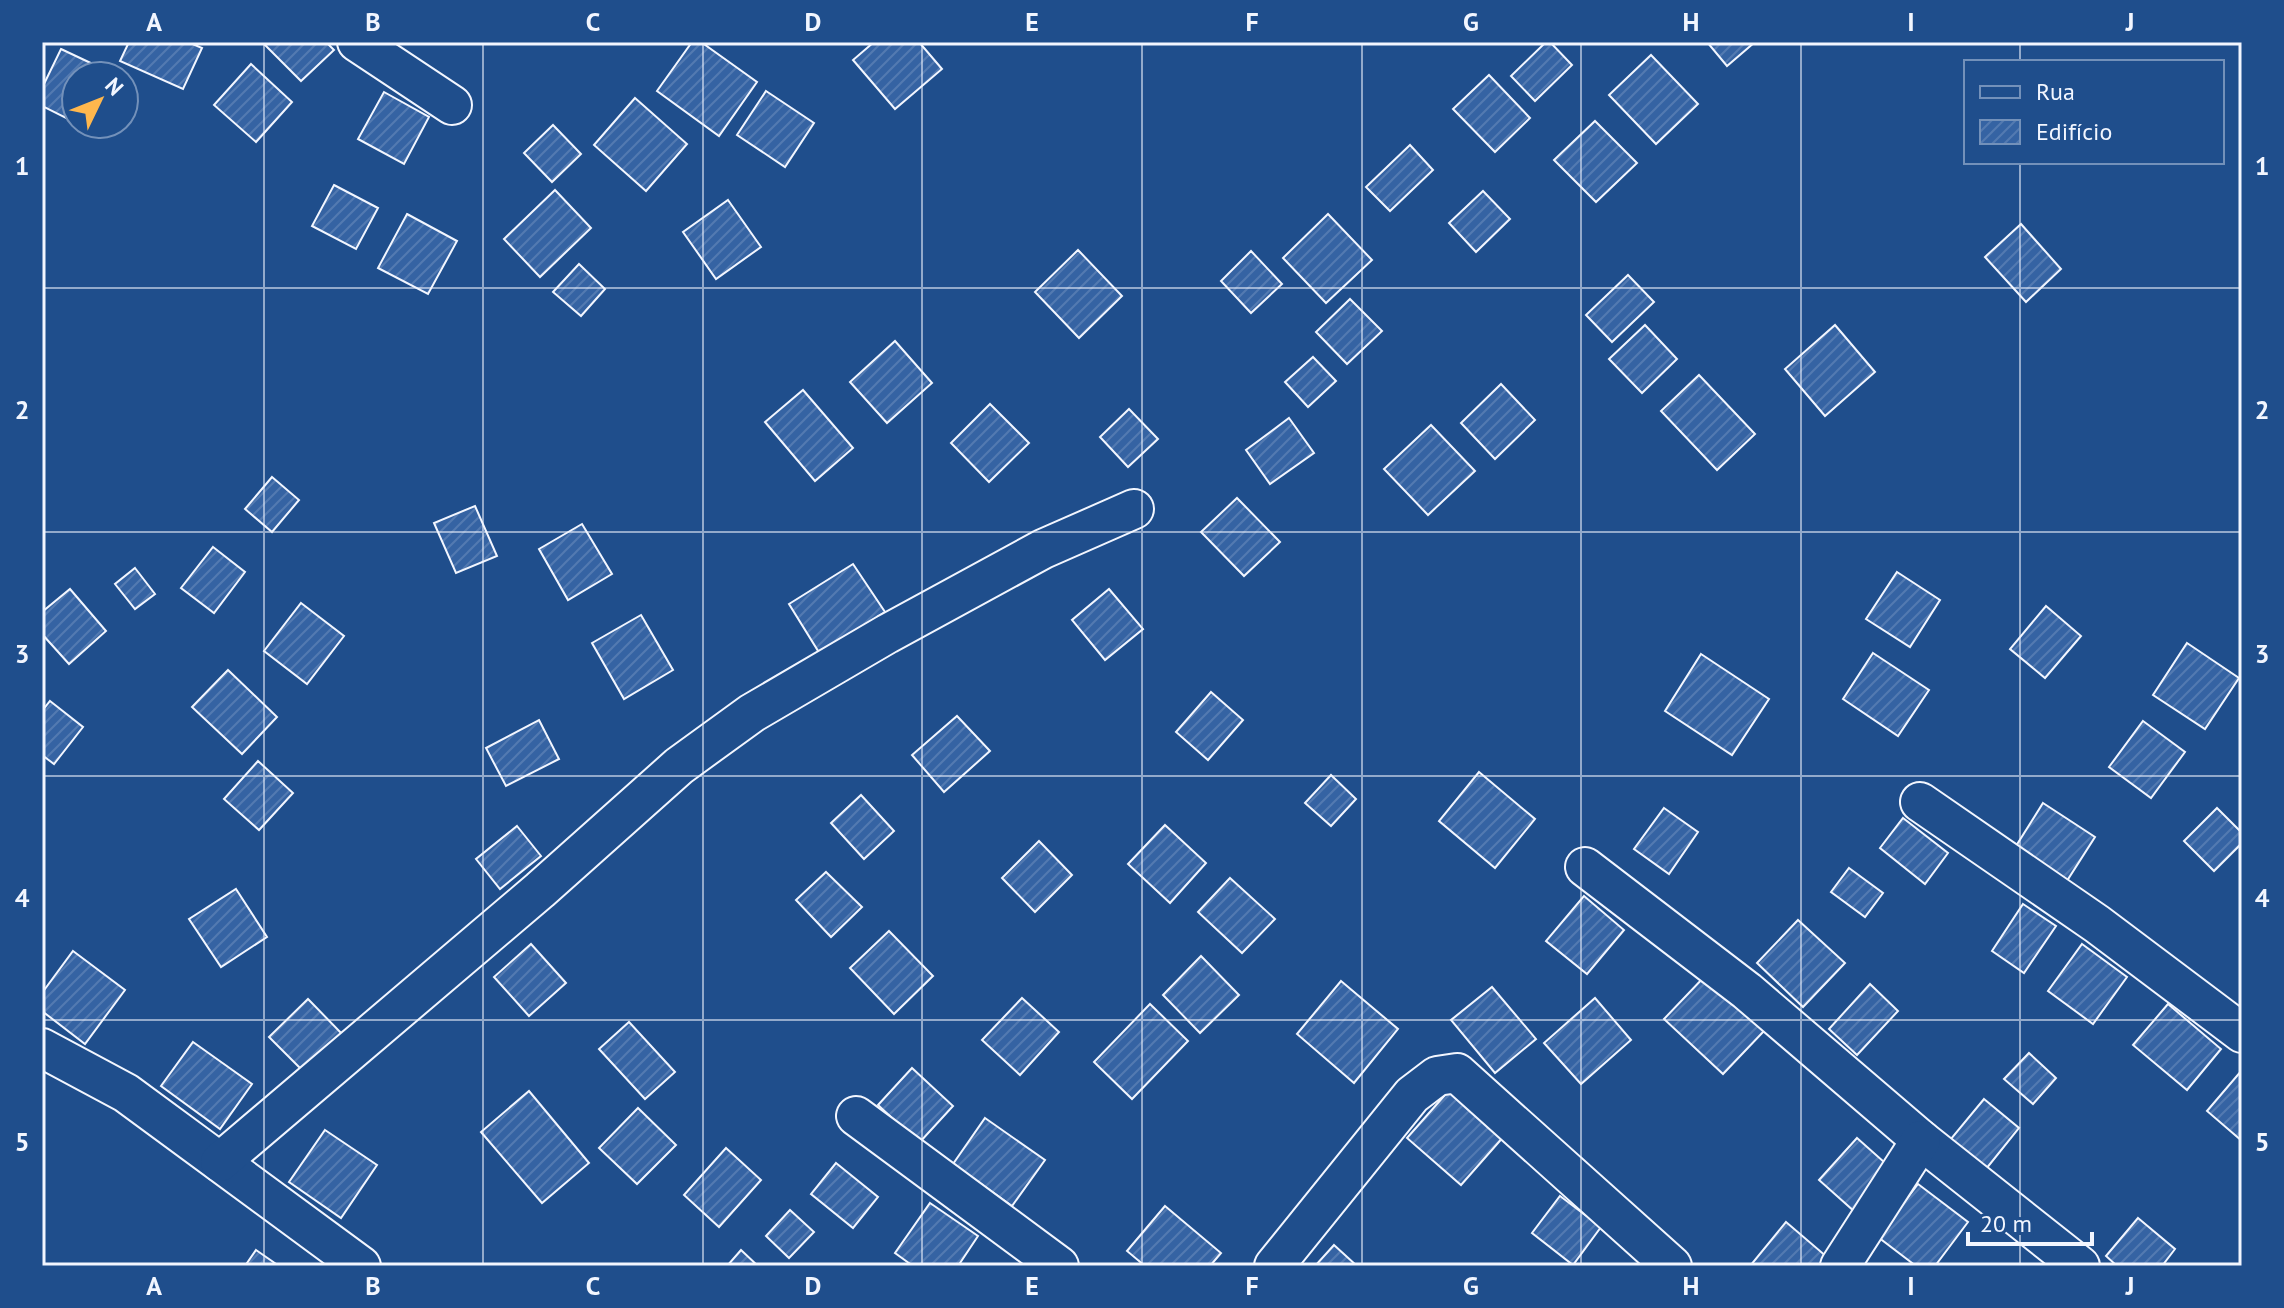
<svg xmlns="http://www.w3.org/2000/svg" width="2284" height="1308" font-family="'PT Sans',sans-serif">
<defs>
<pattern id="building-hatch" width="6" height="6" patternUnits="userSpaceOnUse" patternTransform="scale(2)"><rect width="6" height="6" fill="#3563a3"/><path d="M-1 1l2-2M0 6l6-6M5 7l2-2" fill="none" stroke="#537ab1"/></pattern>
</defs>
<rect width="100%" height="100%" fill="#1f4e8c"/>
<g fill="url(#building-hatch)" stroke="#f2f6ff" stroke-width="2">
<polygon points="129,42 188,42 202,48 183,89 120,61"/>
<polygon points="262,42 326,42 334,50 301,81"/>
<polygon points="692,42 701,42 757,82 719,136 657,91"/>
<polygon points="874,42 919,42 942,69 895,109 853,60"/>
<polygon points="1546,42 1550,42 1572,65 1535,101 1511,76"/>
<polygon points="1707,42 1755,42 1727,66"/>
<polygon points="61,49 114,74 76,76 76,123 42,106 42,88"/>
<polygon points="1651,55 1698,104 1656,144 1609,95"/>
<polygon points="251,64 292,102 256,142 214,105"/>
<polygon points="1489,75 1530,118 1495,152 1453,109"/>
<polygon points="766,91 814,123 785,167 737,135"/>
<polygon points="384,92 429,117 404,164 358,139"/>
<polygon points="635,98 687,144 646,191 594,145"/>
<polygon points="1595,121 1637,163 1596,202 1554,160"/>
<polygon points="553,125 581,154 552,182 524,153"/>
<polygon points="1410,145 1433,170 1390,211 1366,187"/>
<polygon points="334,185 378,208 356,249 312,226"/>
<polygon points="555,190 591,228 540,277 504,239"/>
<polygon points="1483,191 1510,219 1476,252 1449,223"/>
<polygon points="728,200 761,247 716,279 683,232"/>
<polygon points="407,214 457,241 428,294 378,268"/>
<polygon points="1328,214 1372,260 1326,303 1283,258"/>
<polygon points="2021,224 2061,269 2026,302 1985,257"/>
<polygon points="1078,250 1122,296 1079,338 1035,292"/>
<polygon points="1251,251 1282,284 1251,313 1221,281"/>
<polygon points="579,264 605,289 581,316 553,292"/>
<polygon points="1628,275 1654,302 1612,342 1586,315"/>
<polygon points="1350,299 1382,331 1347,364 1316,332"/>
<polygon points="1645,325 1677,359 1642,393 1609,359"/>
<polygon points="1835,325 1875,372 1825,416 1785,369"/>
<polygon points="895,341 932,383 887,423 850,382"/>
<polygon points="1313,357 1336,381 1308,407 1285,382"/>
<polygon points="1699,375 1755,434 1717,470 1661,411"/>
<polygon points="1501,384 1535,420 1495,459 1461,423"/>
<polygon points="803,390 853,448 815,481 765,422"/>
<polygon points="990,404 1029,443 989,482 951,443"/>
<polygon points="1129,409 1158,439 1128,467 1100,437"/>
<polygon points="1289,418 1314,453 1270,484 1246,450"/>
<polygon points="1431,425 1475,471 1428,515 1384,469"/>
<polygon points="272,477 299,500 272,532 245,509"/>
<polygon points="1237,498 1280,542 1244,576 1201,532"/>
<polygon points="475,506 497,556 456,573 434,523"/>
<polygon points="582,524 612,574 568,600 539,549"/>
<polygon points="213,547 245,572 214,613 181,588"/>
<polygon points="853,564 885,612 820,654 789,604"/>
<polygon points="135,568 155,594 135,609 115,584"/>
<polygon points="1897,572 1940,600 1910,647 1866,619"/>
<polygon points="70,589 106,631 69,664 42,634 42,612"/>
<polygon points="1109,589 1143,629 1105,660 1072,620"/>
<polygon points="301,603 344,636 307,684 264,651"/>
<polygon points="2046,606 2081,636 2045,678 2010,649"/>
<polygon points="641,615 673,670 624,699 592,643"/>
<polygon points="2187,643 2239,678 2205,729 2153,695"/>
<polygon points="1873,653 1929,690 1898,736 1843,699"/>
<polygon points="1701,654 1769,699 1732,755 1665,711"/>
<polygon points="228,670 277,717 242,754 192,707"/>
<polygon points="1211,692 1243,720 1208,760 1176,732"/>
<polygon points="50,701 83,727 54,764 42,755 42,711"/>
<polygon points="957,716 990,751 944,792 912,755"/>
<polygon points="539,720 559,759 506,786 486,748"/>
<polygon points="2143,721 2185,752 2151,798 2109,767"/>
<polygon points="258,761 293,793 259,830 224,799"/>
<polygon points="1479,772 1535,819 1495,868 1439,821"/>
<polygon points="1331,775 1356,799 1331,826 1305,803"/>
<polygon points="861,795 894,831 864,859 831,823"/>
<polygon points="2043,803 2095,837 2063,887 2011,854"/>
<polygon points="1664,808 1698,832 1669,874 1634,849"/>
<polygon points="2217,808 2242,833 2242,843 2214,871 2184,841"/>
<polygon points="1903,818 1948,853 1925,884 1880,848"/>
<polygon points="1165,825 1206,863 1170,903 1128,864"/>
<polygon points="517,826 541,856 500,889 476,859"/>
<polygon points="1039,841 1072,875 1035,912 1002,878"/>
<polygon points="1849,868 1883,893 1865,917 1831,892"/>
<polygon points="826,872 862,907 831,937 796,900"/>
<polygon points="1230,878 1275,919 1242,953 1198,912"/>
<polygon points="236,889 267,937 221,967 189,919"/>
<polygon points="1584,896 1624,930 1587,974 1546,941"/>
<polygon points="2023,904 2056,926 2024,973 1992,951"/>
<polygon points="1798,920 1845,963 1803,1007 1757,963"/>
<polygon points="889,931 933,976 894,1014 850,968"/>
<polygon points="531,944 566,983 529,1016 494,977"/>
<polygon points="2082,944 2127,977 2093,1024 2048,991"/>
<polygon points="73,951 125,990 85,1044 42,1011 42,993"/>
<polygon points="1201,956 1239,995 1200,1033 1163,995"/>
<polygon points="1706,975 1764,1031 1723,1074 1664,1019"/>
<polygon points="1341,981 1398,1029 1354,1083 1297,1034"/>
<polygon points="1870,984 1898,1011 1857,1055 1829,1029"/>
<polygon points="1492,987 1536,1039 1495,1073 1451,1020"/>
<polygon points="1022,998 1059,1032 1020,1075 982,1040"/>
<polygon points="1595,998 1631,1040 1581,1084 1544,1043"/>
<polygon points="308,999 344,1036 306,1074 269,1037"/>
<polygon points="1150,1004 1188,1041 1132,1099 1094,1062"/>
<polygon points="2168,1004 2221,1049 2187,1090 2133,1045"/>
<polygon points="629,1022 675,1072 645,1099 599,1049"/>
<polygon points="193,1042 252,1084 220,1129 161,1086"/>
<polygon points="2029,1053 2056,1078 2033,1104 2004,1079"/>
<polygon points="912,1068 953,1106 919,1143 878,1105"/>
<polygon points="2242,1070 2242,1141 2207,1111"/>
<polygon points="1452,1087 1505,1135 1461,1185 1407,1138"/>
<polygon points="529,1091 589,1163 542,1203 481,1132"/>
<polygon points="1984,1099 2019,1128 1986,1169 1950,1140"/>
<polygon points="638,1108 676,1145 637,1184 599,1148"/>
<polygon points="985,1118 1045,1160 1012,1206 953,1164"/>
<polygon points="325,1130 377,1165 341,1218 289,1182"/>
<polygon points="1857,1138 1893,1170 1855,1212 1819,1180"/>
<polygon points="726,1148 761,1180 719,1227 684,1195"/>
<polygon points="836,1163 878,1197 853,1228 811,1194"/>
<polygon points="1918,1184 1968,1222 1935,1266 1916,1266 1878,1237"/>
<polygon points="1560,1196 1601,1227 1573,1265 1532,1233"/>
<polygon points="930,1203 978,1236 958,1266 913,1266 895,1253"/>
<polygon points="1165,1206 1221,1253 1210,1266 1145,1266 1127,1251"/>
<polygon points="790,1210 814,1232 789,1258 766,1236"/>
<polygon points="2138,1218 2175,1249 2162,1266 2117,1266 2106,1256"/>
<polygon points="1786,1222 1827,1257 1819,1266 1750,1266"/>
<polygon points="1334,1245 1357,1266 1315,1266"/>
<polygon points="256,1250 279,1266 245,1266"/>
<polygon points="741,1250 758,1266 727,1266"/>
</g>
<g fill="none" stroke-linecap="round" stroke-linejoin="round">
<defs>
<g id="minor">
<polyline points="357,42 452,105"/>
<polyline points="1920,802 2097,924 2242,1033"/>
<polyline points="1585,867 1747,991 1921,1140 2080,1266"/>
<polyline points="42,1048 126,1093 361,1266"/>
<polyline points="856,1116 1059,1266"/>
<polyline points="220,1162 540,890 679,766 752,713 887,634 1043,549 1134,509"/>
<polyline points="1274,1266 1412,1095 1437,1076 1457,1073 1672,1266"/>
<polyline points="1840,1266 1921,1140"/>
</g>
</defs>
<use href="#minor" stroke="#f2f6ff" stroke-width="42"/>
<use href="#minor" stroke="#1f4e8c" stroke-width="38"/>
</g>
<path fill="none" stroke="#f2f6ff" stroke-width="2" stroke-opacity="0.55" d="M264,42V1266M483,42V1266M703,42V1266M922,42V1266M1142,42V1266M1362,42V1266M1581,42V1266M1801,42V1266M2020,42V62M2020,162V1266M42,288H2242M42,532H2242M42,776H2242M42,1020H2242"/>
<rect width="2284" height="1308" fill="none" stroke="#1f4e8c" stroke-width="88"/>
<rect x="1964" y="60" width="260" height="104" fill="#1f4e8c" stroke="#7391ba" stroke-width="2"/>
<rect x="1980" y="86" width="40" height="12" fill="#1f4e8c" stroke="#7391ba" stroke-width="2"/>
<text x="2036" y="100" font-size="24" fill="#f2f6ff">Rua</text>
<rect x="1980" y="120" width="40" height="24" fill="url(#building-hatch)" stroke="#7391ba" stroke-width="2"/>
<text x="2036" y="140" font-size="24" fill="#f2f6ff">Edifício</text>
<g transform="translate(100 100) rotate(47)"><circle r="38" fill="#1f4e8c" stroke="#7391ba" stroke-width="2"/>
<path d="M0-6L14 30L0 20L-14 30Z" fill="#ffb74d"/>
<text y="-12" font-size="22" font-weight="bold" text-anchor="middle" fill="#f2f6ff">N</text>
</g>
<path d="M1968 1232v12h124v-12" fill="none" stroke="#f2f6ff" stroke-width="4"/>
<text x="1980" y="1232" font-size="24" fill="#f2f6ff" stroke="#1f4e8c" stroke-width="6" paint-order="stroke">20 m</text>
<rect x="44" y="44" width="2196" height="1220" fill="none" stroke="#f2f6ff" stroke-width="3"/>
<g font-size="26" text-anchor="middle" font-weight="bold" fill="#f2f6ff">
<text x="154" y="31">A</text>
<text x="373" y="31">B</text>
<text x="593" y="31">C</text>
<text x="813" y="31">D</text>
<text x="1032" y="31">E</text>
<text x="1252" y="31">F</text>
<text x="1471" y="31">G</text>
<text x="1691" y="31">H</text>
<text x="1911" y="31">I</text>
<text x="2130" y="31">J</text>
<text x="22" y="175">1</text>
<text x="2262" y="175">1</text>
<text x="22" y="419">2</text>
<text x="2262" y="419">2</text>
<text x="22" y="663">3</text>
<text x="2262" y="663">3</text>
<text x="22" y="907">4</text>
<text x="2262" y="907">4</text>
<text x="22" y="1151">5</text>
<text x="2262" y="1151">5</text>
<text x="154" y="1295">A</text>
<text x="373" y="1295">B</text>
<text x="593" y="1295">C</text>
<text x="813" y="1295">D</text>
<text x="1032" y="1295">E</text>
<text x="1252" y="1295">F</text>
<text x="1471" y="1295">G</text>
<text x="1691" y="1295">H</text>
<text x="1911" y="1295">I</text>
<text x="2130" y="1295">J</text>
</g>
</svg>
